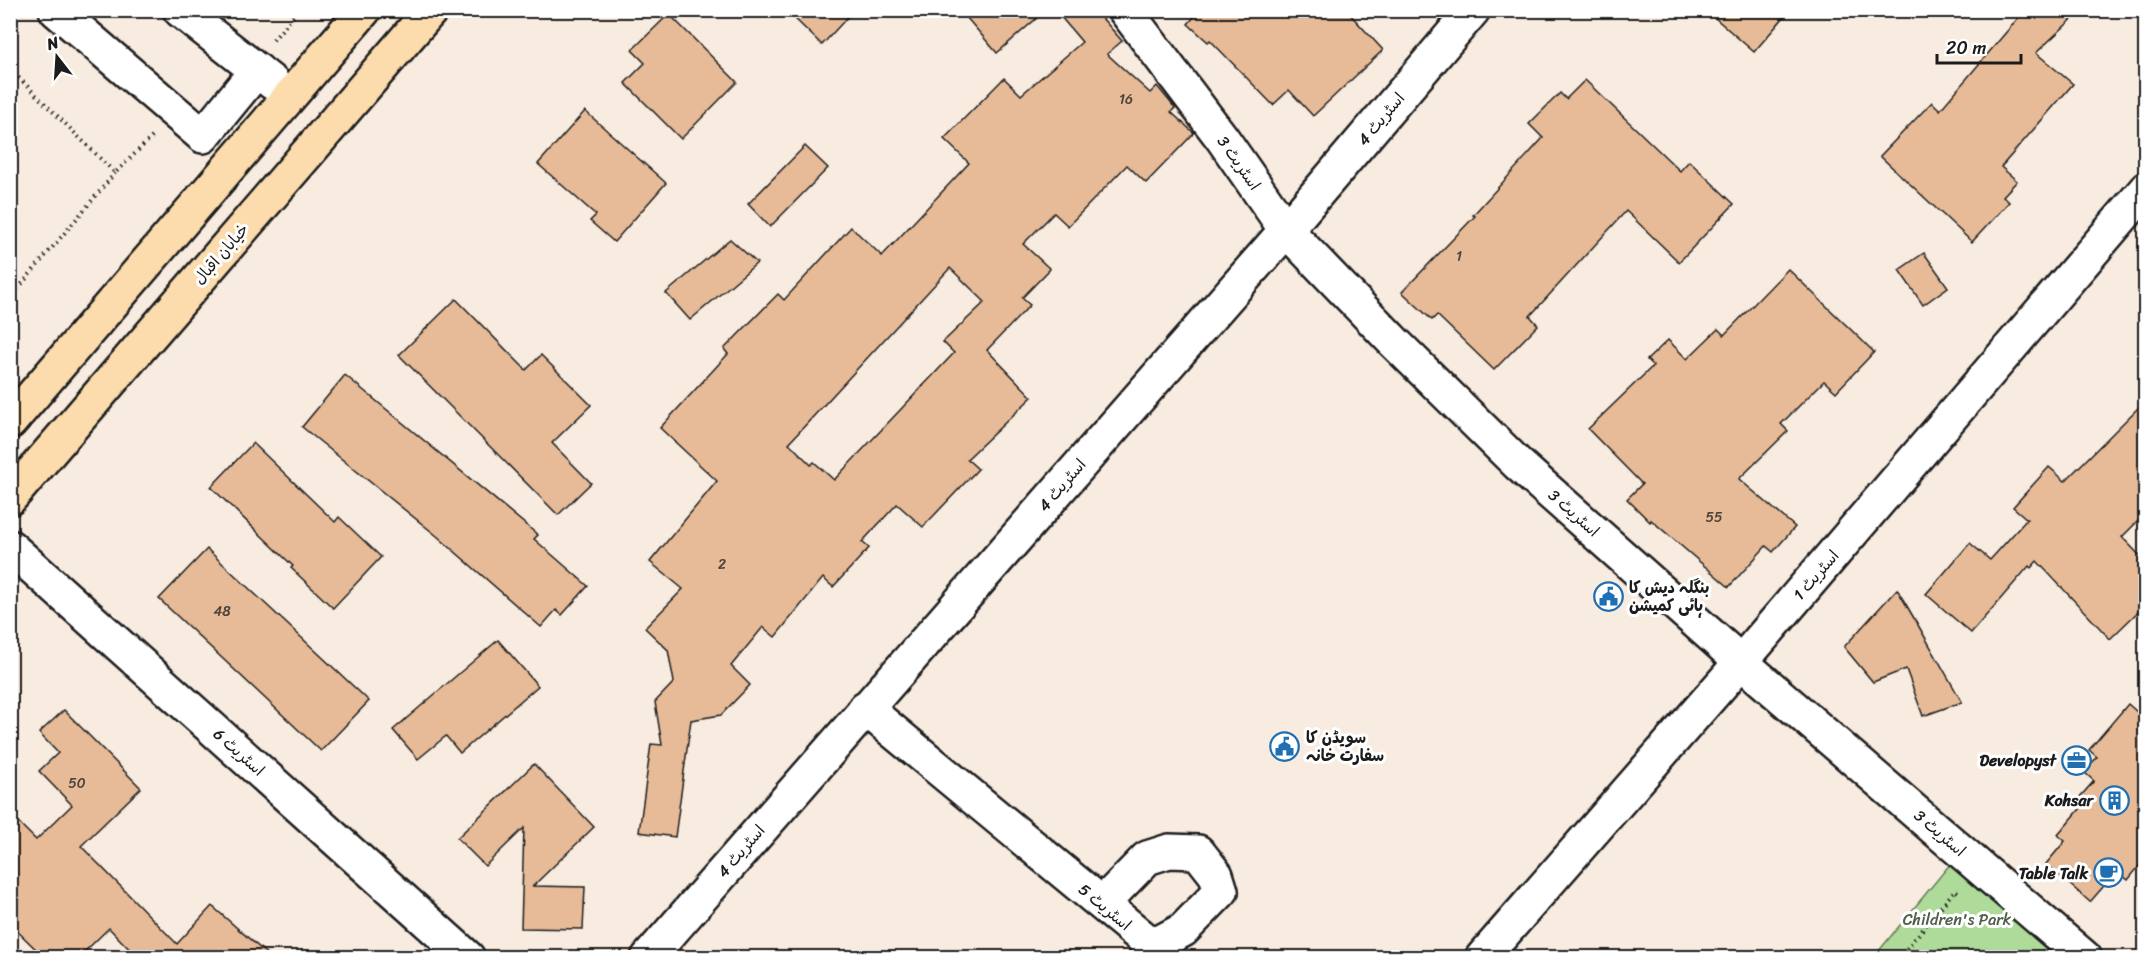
<svg xmlns="http://www.w3.org/2000/svg" width="2156" height="968" font-family="Sriracha,'Playpen Sans Arabic',sans-serif">
<rect width="100%" height="100%" fill="#f8ebe0"/>
<filter id="ink" filterUnits="userSpaceOnUse"><feTurbulence type="fractalNoise" baseFrequency=".0167" numOctaves="2"/><feDisplacementMap in="SourceGraphic" scale="12" xChannelSelector="R" yChannelSelector="G"/><feConvolveMatrix kernelMatrix="1 2 1 2 8 2 1 2 1" color-interpolation-filters="sRGB"/></filter>
<g filter="url(#ink)">
<polygon fill="#aedb99" stroke="#657c5a" stroke-width="1.5" points="1951,863 2066,958 1873,958"/>
<g fill="#e7bb97" stroke="#1c1c1c" stroke-width="1.5" fill-rule="evenodd">
<polygon points="786,10 854,10 822,45"/>
<polygon points="960,10 1046,10 997,53"/>
<path d="M1055,10H1095L1122,41L1107,54L1150,93L1157,86L1175,108L1171,112L1194,133L1146,183L1127,165L1068,226L1054,213L1023,244L1050,269L1022,298L1030,305L987,350L1032,397L967,459L978,469L923,527L897,504L862,542L869,548L833,587L823,578L775,637L763,627L731,666L750,685L721,715L691,720L675,837L639,832L651,744L662,745L655,702L674,682L668,650L645,628L683,589L650,562L717,481L660,428L728,354L724,349L778,294L784,300L851,227L882,256L969,163L944,139L1004,78L1021,95L1082,42ZM950,268L985,302L943,342L954,353L834,480L814,462L811,465L789,443Z"/>
<polygon points="1200,10 1346,10 1383,50 1313,116 1289,90 1273,105 1210,40 1208,42 1188,24"/>
<polygon points="1706,10 1790,10 1754,52"/>
<polygon points="2025,10 2082,10 2036,53 2073,84 2001,167 2017,181 2003,196 2009,202 1972,242 1880,156 1932,102 1940,110"/>
<polygon points="669,14 737,82 681,139 625,83 645,63 632,50"/>
<polygon points="1585,80 1680,171 1689,161 1734,204 1679,262 1626,211 1530,316 1538,325 1494,370 1437,315 1432,320 1402,292 1475,216 1473,215 1543,138 1529,124 1560,93 1566,99"/>
<polygon points="585,111 666,183 614,242 590,221 596,215 538,164"/>
<polygon points="805,146 828,168 770,227 748,204"/>
<polygon points="730,239 757,263 690,320 666,293"/>
<polygon points="1924,253 1948,287 1923,305 1899,270"/>
<polygon points="1788,269 1874,352 1836,392 1824,381 1781,424 1788,431 1739,479 1795,527 1773,552 1766,546 1729,587 1651,520 1650,522 1627,499 1642,484 1588,429 1653,366 1647,360 1668,340 1687,359 1718,329 1724,335"/>
<polygon points="456,299 526,370 541,355 591,405 552,443 591,483 558,515 399,355"/>
<polygon points="345,375 538,535 534,539 588,586 562,615 556,610 541,627 437,536 302,427"/>
<polygon points="2145,401 2145,514 2122,537 2145,561 2145,605 2110,639 2037,561 2031,568 2029,566 1971,633 1926,594 1970,543 1990,560 2027,519 2013,507 2049,467 2065,481"/>
<polygon points="253,443 335,522 339,517 381,557 333,608 291,568 293,566 211,487"/>
<polygon points="207,549 369,701 321,751 159,599"/>
<polygon points="1897,589 1918,625 1962,702 1923,716 1906,669 1873,682 1844,647"/>
<polygon points="498,640 538,686 460,753 446,736 418,759 393,730"/>
<polygon points="2128,704 2145,719 2145,859 2128,880 2117,871 2090,902 2046,864 2065,841 2058,835 2085,803 2079,798 2094,781 2084,772 2097,757 2089,750"/>
<polygon points="64,710 141,788 81,846 177,944 212,906 270,957 137,957 109,928 79,957 44,957 10,924 10,814 36,840 72,805 39,771 58,753 39,733"/>
<polygon points="534,764 594,827 533,886 585,887 583,929 521,928 524,828 485,866 457,838"/>
</g>
<g fill="none" stroke-linecap="round" stroke-linejoin="round">
<defs>
<g id="minor">
<polyline points="56,10 203,136 257,70"/>
<polyline points="180,10 273,83"/>
<polyline points="1125,10 1222,138 1286,230 1394,342 1518,464 1741,662 2085,958"/>
<polyline points="10,547 468,958"/>
<polyline points="865,708 1153,946 1183,930 1221,891 1216,875 1198,852 1169,851 1147,858 1104,902"/>
<polyline points="648,958 1286,230 1473,10"/>
<polyline points="1482,958 1741,662 2146,189"/>
</g>
<g id="major">
<polyline points="10,422 364,10"/>
<polyline points="10,498 431,10"/>
</g>
</defs>
<use href="#minor" stroke="#1c1c1c" stroke-width="38"/>
<use href="#major" stroke="#1c1c1c" stroke-width="38"/>
<g stroke="#1c1c1c" stroke-width="4" stroke-dasharray="1.5 4.5" stroke-linecap="butt">
<polyline points="273,40 299,10"/>
<polyline points="10,69 115,173 154,135"/>
<polyline points="10,298 115,173"/>
<polyline points="1899,958 1955,890 1959,893"/>
</g>
<use href="#minor" stroke="#fff" stroke-width="33"/>
<use href="#major" stroke="#fcdcac" stroke-width="33"/>
</g>
</g>
<defs>
<symbol id="civic-ring" viewBox="-11 -11 22 22"><circle r="9.5" fill="#fff" stroke="#1f6fb2" stroke-width="1.5"/><path d="M-.6-6.5H3V-4.5H.6V-3L4-1V1h2V6H-6V1h2V-1L-.6-3ZM-1.2 2.5V6h2.4V2.5Z" fill="#1f6fb2"/></symbol>
<symbol id="office-ring" viewBox="-11 -11 22 22"><circle r="9.5" fill="#fff" stroke="#1f6fb2" stroke-width="1.5"/><path d="M-6-3h4V-5.5h4V-3h4V5H-6ZM-1-4.5V-3h2v-1.5ZM-6 0V1H6V0Z" fill="#1f6fb2"/></symbol>
<symbol id="building-ring" viewBox="-11 -11 22 22"><circle r="9.5" fill="#fff" stroke="#1f6fb2" stroke-width="1.5"/><path d="M-4-6H4V6H1V3H-1V6H-4ZM-2.5-4.3h1.7v1.8h-1.7ZM.8-4.3h1.7v1.8H.8ZM-2.5-1h1.7V.8h-1.7ZM.8-1h1.7V.8H.8Z" fill="#1f6fb2"/></symbol>
<symbol id="cafe-ring" viewBox="-11 -11 22 22"><circle r="9.5" fill="#fff" stroke="#1f6fb2" stroke-width="1.5"/><path d="M-5.5-4.5H6V0H3Q3 3.5 0 3.5H-2.5Q-5.5 3.5-5.5 0ZM3-3.2v2h1.7v-2ZM-6 4.5H4V6H-6Z" fill="#1f6fb2"/></symbol>
</defs>
<g fill-rule="evenodd">
<use href="#civic-ring" x="1592" y="580" width="33" height="33"/>
<use href="#civic-ring" x="1268" y="730" width="33" height="33"/>
<use href="#office-ring" x="2060" y="744" width="33" height="33"/>
<use href="#building-ring" x="2098" y="784" width="33" height="33"/>
<use href="#cafe-ring" x="2092" y="856" width="33" height="33"/>
</g>
<g text-anchor="middle" dominant-baseline="central" stroke-width="6" stroke-linejoin="round" paint-order="stroke">
<g font-size="14" fill="#4f443b">
<text x="1126" y="99">16</text>
<text x="1459" y="256">1</text>
<text x="1714" y="517">55</text>
<text x="722" y="564">2</text>
<text x="222" y="611">48</text>
<text x="77" y="783">50</text>
</g>
<g font-size="16" fill="#1c1c1c" stroke="#fff">
<text transform="translate(1381 119) rotate(-50)">اسٹریٹ 4</text>
<text transform="translate(1239 163) rotate(55)">اسٹریٹ 3</text>
<text transform="translate(221 254) rotate(-49)">خیابان اقبال</text>
<text transform="translate(1062 485) rotate(-49)">اسٹریٹ 4</text>
<text transform="translate(1574 513) rotate(42)">اسٹریٹ 3</text>
<text transform="translate(1816 575) rotate(-49)">اسٹریٹ 1</text>
<text transform="translate(239 752) rotate(42)">اسٹریٹ 6</text>
<text transform="translate(1940 833) rotate(41)">اسٹریٹ 3</text>
<text transform="translate(741 851) rotate(-49)">اسٹریٹ 4</text>
<text transform="translate(1105 907) rotate(40)">اسٹریٹ 5</text>
</g>
<g font-size="16" font-weight="bold" fill="#1c1c1c" stroke="#fff" text-anchor="end">
<text x="1629" y="587" text-anchor="start">بنگلہ دیش کا<tspan x="1629" dy="18">ہائی کمیشن</tspan></text>
<text x="1306" y="737" text-anchor="start">سویڈن کا<tspan x="1306" dy="18">سفارت خانہ</tspan></text>
<text x="2056" y="760">Developyst</text>
<text x="2093" y="800">Kohsar</text>
<text x="2088" y="873">Table Talk</text>
</g>
<g font-size="16" fill="#4f5f48" stroke="#fff">
<text x="1957" y="919">Children's Park</text>
</g>
</g>
<rect width="2156" height="968" fill="none" stroke="#fff" stroke-width="36"/>
<rect x="18" y="18" width="2120" height="932" fill="none" stroke="#1c1c1c" stroke-width="2" filter="url(#ink)"/>
<g transform="translate(57 57) rotate(343)" stroke="#ffffff" stroke-width="4.5" paint-order="stroke">
<path d="M0-4.5L10 22L0 15L-10 22Z" fill="#1c1c1c"/>
<text y="-9" font-size="16" font-weight="bold" text-anchor="middle" fill="#1c1c1c">N</text>
</g>
<path d="M1937 54v9h84v-9" fill="none" stroke="#1c1c1c" stroke-width="3"/>
<text x="1946" y="54" font-size="18" fill="#1c1c1c" stroke="#ffffff" stroke-width="4.5" paint-order="stroke">20 m</text>
</svg>
